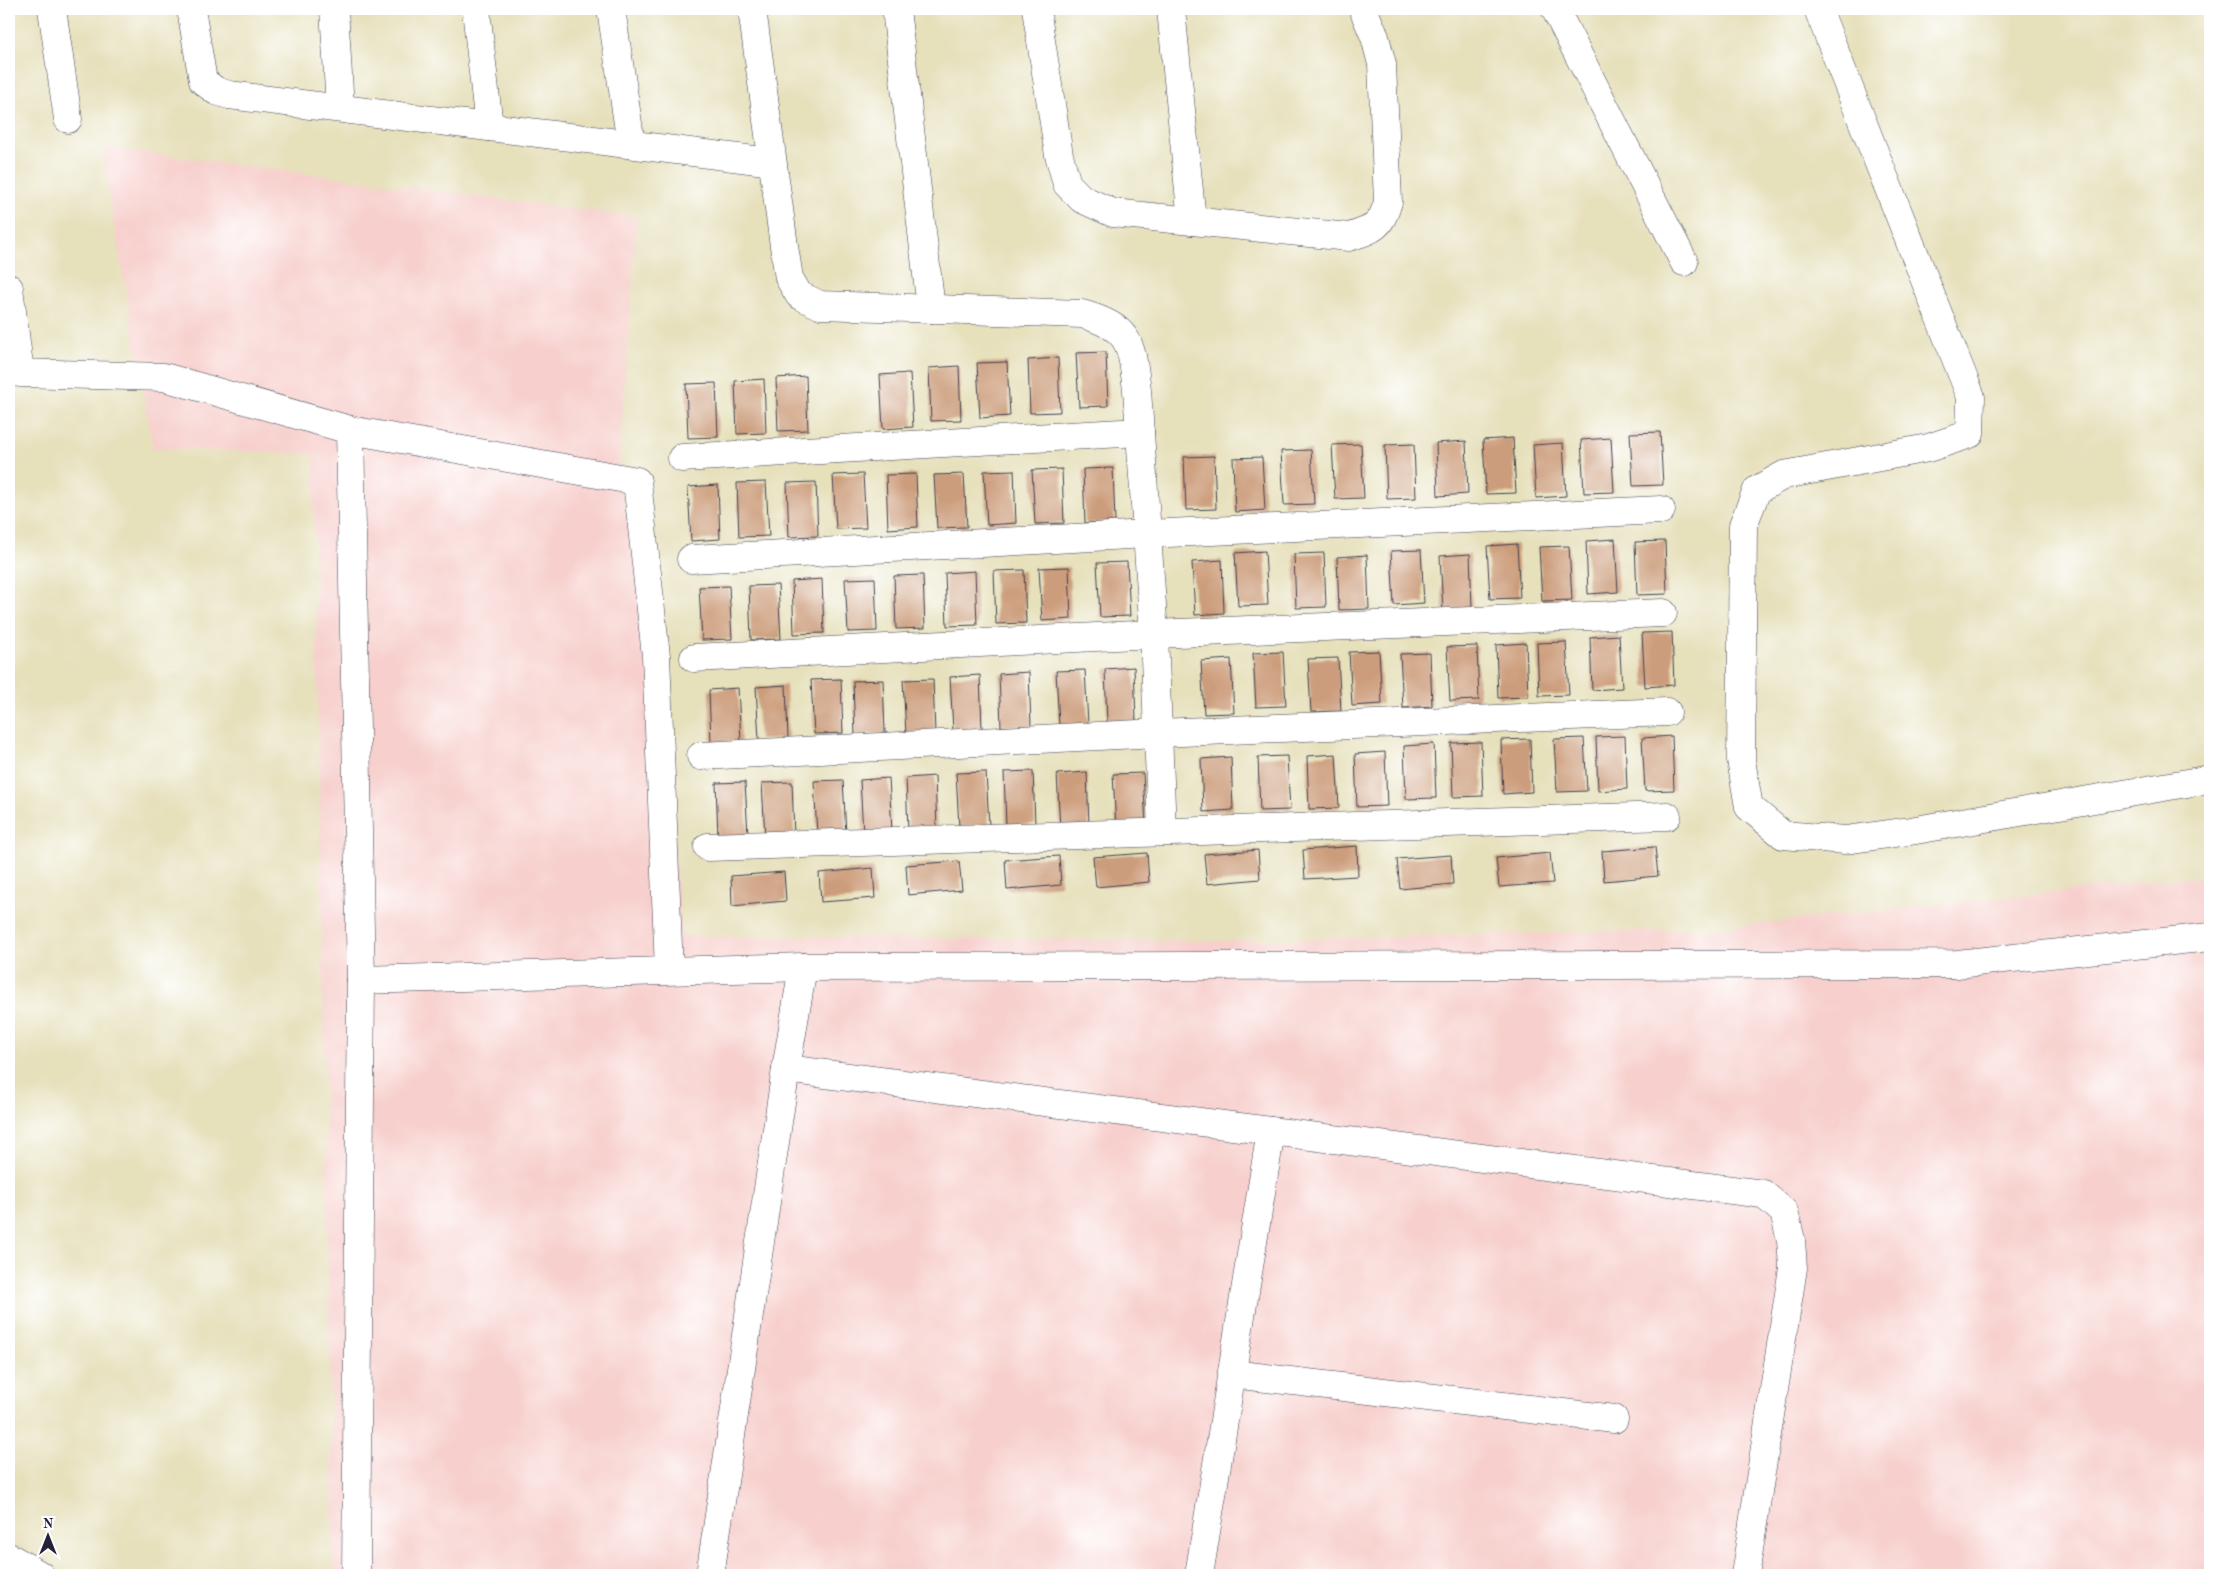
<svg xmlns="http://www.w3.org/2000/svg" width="2219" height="1584" font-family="'Old Standard TT',serif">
<rect width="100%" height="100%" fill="#fff"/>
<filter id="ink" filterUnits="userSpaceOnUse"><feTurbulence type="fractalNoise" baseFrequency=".02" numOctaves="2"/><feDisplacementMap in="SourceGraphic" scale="10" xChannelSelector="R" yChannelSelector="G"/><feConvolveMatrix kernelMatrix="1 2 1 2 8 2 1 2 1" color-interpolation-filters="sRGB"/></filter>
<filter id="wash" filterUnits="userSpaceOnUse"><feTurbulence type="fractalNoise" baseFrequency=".0096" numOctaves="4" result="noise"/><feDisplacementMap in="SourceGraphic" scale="20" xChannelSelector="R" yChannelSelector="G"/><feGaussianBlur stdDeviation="1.12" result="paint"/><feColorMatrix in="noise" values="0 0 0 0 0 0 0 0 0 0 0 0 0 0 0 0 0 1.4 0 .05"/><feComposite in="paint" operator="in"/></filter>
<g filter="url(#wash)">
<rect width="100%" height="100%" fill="#e6e0bb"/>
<polygon fill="#f7d0cd" points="101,147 637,217 618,472 656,656 682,936 1221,941 1710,929 2185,878 2210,878 2210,1575 334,1575 313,454 153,448"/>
<g id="blocks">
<g fill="#cc9d7c">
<polygon points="1106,352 1108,406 1079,407 1076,353"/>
<polygon points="1058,358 1060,412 1030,413 1028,360"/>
<polygon points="1007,362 1010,416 980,418 977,363"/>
<polygon points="959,366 961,420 931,421 929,368"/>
<polygon points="910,373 913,427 883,429 880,375"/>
<polygon points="806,376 808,430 778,431 776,378"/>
<polygon points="764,379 766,433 737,434 735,381"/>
<polygon points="716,383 718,437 688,438 686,384"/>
<polygon points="1660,432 1663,485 1633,486 1630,433"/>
<polygon points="1513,438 1516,493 1486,494 1483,440"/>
<polygon points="1611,438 1614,492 1584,493 1581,440"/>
<polygon points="1466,441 1468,494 1438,496 1436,443"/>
<polygon points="1563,443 1566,496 1536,498 1533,445"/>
<polygon points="1361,444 1364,498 1335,499 1332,445"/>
<polygon points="1414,444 1416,498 1387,499 1385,445"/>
<polygon points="1311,450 1314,504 1284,505 1281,451"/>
<polygon points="1214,456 1216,509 1186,510 1184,457"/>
<polygon points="1262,457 1265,510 1235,512 1233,458"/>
<polygon points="1113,468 1115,522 1085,523 1083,469"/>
<polygon points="1062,469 1064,523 1035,524 1032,470"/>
<polygon points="1014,470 1016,523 987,525 984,471"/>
<polygon points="863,474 866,528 836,529 833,475"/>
<polygon points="916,474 918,527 888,529 886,475"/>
<polygon points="964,474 967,527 937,528 934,475"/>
<polygon points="766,482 769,536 739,537 737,483"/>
<polygon points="816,482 818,536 789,537 787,483"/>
<polygon points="718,485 720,539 691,541 688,487"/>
<polygon points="1615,539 1618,592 1588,594 1586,541"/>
<polygon points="1665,541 1667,594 1637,595 1635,542"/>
<polygon points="1517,544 1520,598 1490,599 1487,546"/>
<polygon points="1569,546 1572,600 1542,601 1539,547"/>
<polygon points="1421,550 1424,603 1394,605 1391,551"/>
<polygon points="1265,551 1268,605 1238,606 1235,553"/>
<polygon points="1324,553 1326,607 1296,608 1294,554"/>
<polygon points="1470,554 1472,608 1443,610 1440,556"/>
<polygon points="1367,555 1369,609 1339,610 1337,557"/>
<polygon points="1222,560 1224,613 1195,615 1192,562"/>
<polygon points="1127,562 1130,616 1100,617 1097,563"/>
<polygon points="1069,567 1071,619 1042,621 1039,568"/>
<polygon points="1024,570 1026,623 996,624 994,571"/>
<polygon points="975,571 977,625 947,626 945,573"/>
<polygon points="923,575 925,628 896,629 894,576"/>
<polygon points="875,578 877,631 848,632 845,579"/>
<polygon points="822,579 824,633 794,634 792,581"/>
<polygon points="778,585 781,639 751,640 749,586"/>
<polygon points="729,586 732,639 702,640 699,587"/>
<polygon points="1672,632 1674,685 1645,687 1642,633"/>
<polygon points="1619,635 1622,688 1592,690 1590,637"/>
<polygon points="1566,642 1569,695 1539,696 1537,643"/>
<polygon points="1526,643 1528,697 1498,698 1496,645"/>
<polygon points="1477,646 1479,700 1450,701 1447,647"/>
<polygon points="1379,651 1382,704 1352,706 1349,652"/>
<polygon points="1283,652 1286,706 1256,707 1253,653"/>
<polygon points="1430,653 1432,706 1403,708 1400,654"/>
<polygon points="1338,658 1341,711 1311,712 1308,659"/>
<polygon points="1231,659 1234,713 1204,714 1201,661"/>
<polygon points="1134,667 1136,721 1107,722 1105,669"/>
<polygon points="1085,670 1088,724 1059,725 1056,671"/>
<polygon points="1029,672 1031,726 1001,727 999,674"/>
<polygon points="980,675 982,729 953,730 950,677"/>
<polygon points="841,679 843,733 814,734 811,680"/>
<polygon points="933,679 935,733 906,734 903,680"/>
<polygon points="883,680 885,733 855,735 853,681"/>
<polygon points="786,685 788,739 759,740 756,687"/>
<polygon points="738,688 741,742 711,743 709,690"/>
<polygon points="1625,736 1627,789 1598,791 1596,737"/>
<polygon points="1672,736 1674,790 1645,791 1642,738"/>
<polygon points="1584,738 1587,791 1557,792 1554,739"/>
<polygon points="1530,739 1532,792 1503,794 1501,740"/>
<polygon points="1481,742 1483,796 1453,797 1451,743"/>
<polygon points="1434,744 1436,798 1406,799 1404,746"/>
<polygon points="1385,752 1387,806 1357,807 1355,754"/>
<polygon points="1336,754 1339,808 1309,809 1307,756"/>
<polygon points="1287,756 1290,810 1260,811 1258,757"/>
<polygon points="1231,757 1233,810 1203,812 1201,759"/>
<polygon points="1033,771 1035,824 1006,826 1004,772"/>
<polygon points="986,772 989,825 959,827 956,773"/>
<polygon points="1087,772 1089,826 1060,828 1057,774"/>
<polygon points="1143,773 1146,826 1116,828 1113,774"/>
<polygon points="935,776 937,830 908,831 906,778"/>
<polygon points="889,778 892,831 863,833 860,780"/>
<polygon points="843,780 846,834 817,835 814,781"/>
<polygon points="745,782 748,835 718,837 716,783"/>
<polygon points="792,782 794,836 765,837 762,783"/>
<polygon points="1357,846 1358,876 1305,879 1303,850"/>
<polygon points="1655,847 1658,876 1604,881 1602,851"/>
<polygon points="1258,850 1260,879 1207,884 1204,854"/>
<polygon points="1147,853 1149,882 1096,887 1093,857"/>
<polygon points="1550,853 1553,883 1499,887 1496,858"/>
<polygon points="1451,855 1453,884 1400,889 1397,859"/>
<polygon points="1059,856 1061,885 1007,890 1005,860"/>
<polygon points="959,861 962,890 908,895 906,865"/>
<polygon points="873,868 875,898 821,902 819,873"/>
<polygon points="784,872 786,901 732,906 731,876"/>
</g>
</g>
</g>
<g filter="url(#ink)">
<use href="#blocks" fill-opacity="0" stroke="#3f3e4e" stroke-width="1"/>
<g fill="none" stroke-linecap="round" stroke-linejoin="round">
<defs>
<g id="minor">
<polyline points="52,9 68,119"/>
<polyline points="191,9 203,81 216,91 229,95 772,162"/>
<polyline points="334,9 340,108"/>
<polyline points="476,9 489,127"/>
<polyline points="611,9 631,144"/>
<path d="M752,9L784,246L789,278L799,295L820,305L1082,314C1131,328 1131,343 1137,390L1154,634L1162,831"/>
<polyline points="896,9 931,309"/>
<path d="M1036,9L1059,155L1067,184L1082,199L1113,213L1349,237C1374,229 1381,227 1388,202L1382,64L1375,37L1363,9"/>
<polyline points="1171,9 1192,221"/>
<polyline points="1555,9 1684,262"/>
<polyline points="1818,9 1971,397 1970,434 1928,448 1784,475 1757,490 1743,525 1741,760 1749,807 1783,835 1845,840 1910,831 2210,779"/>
<polyline points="9,288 20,373 164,377 350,430"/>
<polyline points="682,458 1140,432"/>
<polyline points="691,559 1147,534 1661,510"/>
<polyline points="694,658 1154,634 1663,613"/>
<polyline points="701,756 1158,733 1667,712"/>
<polyline points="708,847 1667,816"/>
<polyline points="361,980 803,967 1957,964 2210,937"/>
<polyline points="786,1069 1763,1194 1784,1212 1791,1240 1793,1268 1745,1575"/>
<polyline points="1232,1374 1614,1419"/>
<polyline points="9,1557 40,1575"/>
<polyline points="356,1575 361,980 350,430 637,481 656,656 669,970"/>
<polyline points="710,1575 786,1069 803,967"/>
<polyline points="1199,1575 1271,1131"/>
</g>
</defs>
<use href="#minor" stroke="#3f3e4e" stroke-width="29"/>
<use href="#minor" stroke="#fff" stroke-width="28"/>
</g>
</g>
<rect width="2219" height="1584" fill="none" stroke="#fff" stroke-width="30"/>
<g transform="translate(48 1536)" stroke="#ffffff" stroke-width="4" paint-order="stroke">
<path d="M0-4L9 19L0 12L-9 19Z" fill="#22223b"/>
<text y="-8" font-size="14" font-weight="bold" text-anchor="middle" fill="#22223b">N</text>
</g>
</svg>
